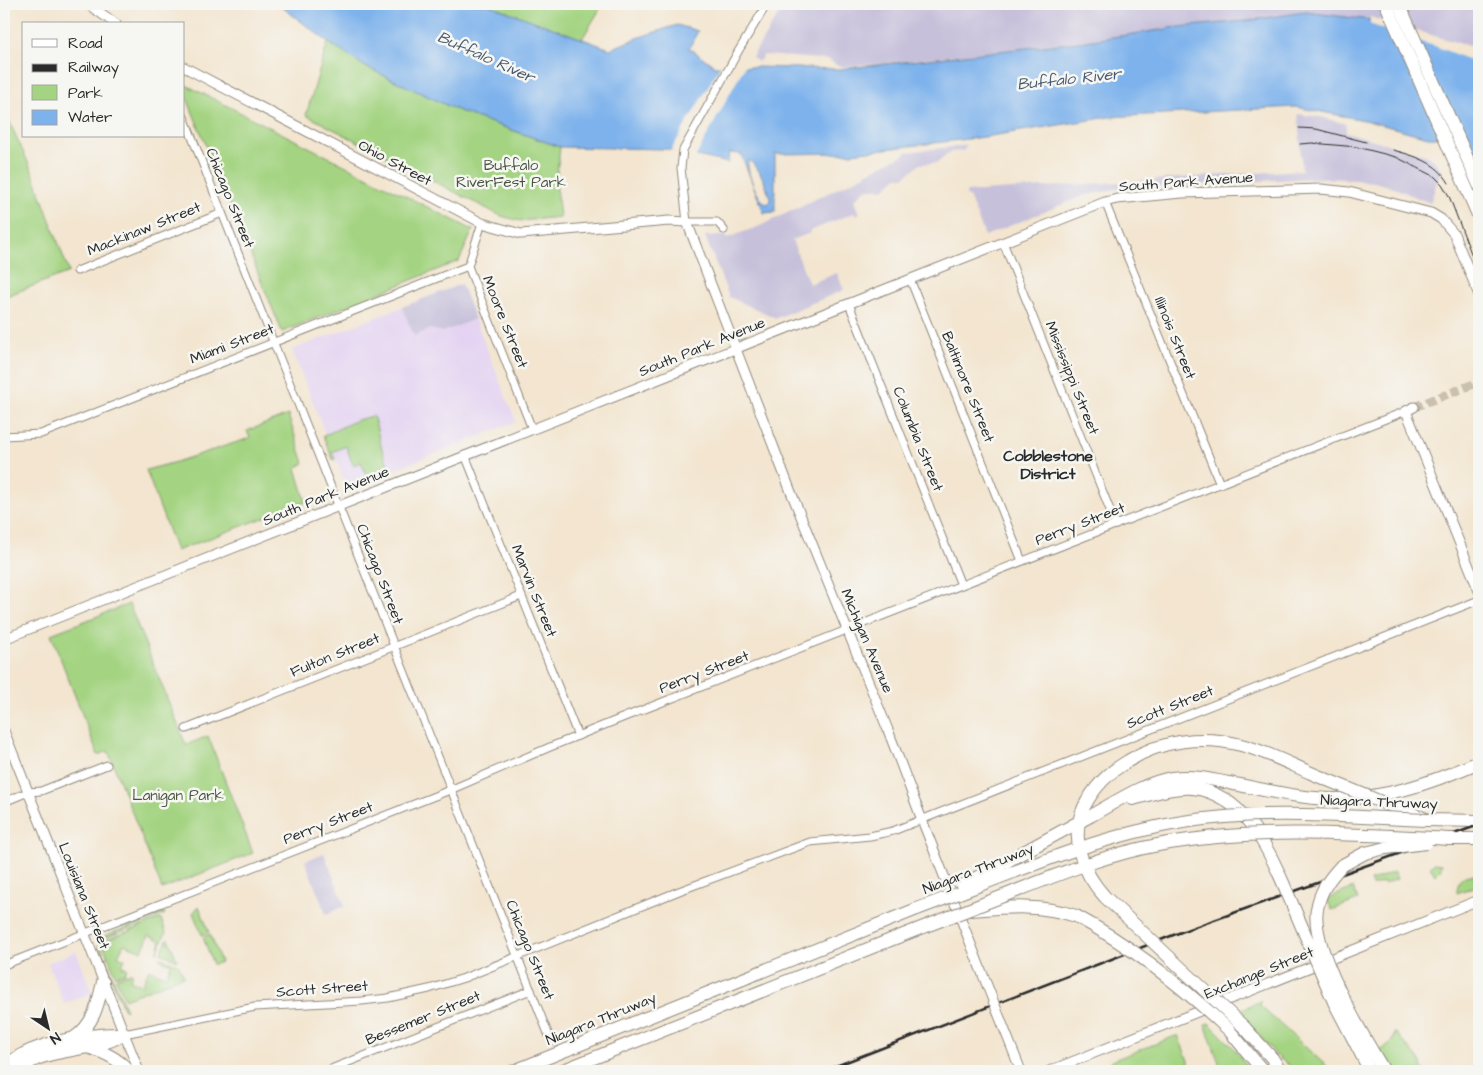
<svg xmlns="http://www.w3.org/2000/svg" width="1483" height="1075" font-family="'Architects Daughter',sans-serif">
<rect width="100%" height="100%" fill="#f6f6f2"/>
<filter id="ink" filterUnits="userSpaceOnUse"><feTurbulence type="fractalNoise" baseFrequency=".02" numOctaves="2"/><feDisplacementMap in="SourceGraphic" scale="10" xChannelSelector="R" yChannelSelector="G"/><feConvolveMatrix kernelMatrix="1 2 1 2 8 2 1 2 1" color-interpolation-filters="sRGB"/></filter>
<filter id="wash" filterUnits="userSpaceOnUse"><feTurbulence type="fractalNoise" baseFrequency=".0096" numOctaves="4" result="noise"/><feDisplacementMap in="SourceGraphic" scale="20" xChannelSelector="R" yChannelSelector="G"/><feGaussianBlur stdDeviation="1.12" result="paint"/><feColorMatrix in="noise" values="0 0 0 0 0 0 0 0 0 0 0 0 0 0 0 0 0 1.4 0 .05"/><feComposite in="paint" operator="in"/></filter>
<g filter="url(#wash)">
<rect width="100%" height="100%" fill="#f3e5cf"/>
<g fill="#e4d3f2">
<polygon points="402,307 414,336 431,329 444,332 475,319 516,422 347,488 292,350"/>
<polygon points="76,951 92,993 64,1004 48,963"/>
</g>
<g fill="#c6c0da">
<polygon points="785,4 1479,4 1479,52 1305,12 1246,21 1168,28 1167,29 1079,42 844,67 836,65 829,60 819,59 764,55 758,62 752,57"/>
<polygon points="1298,114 1321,117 1346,124 1346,132 1425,155 1435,161 1441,170 1430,203 1392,187 1374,182 1345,179 1313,178 1116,189 1083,196 985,236 969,197 966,196 966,192 1302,170"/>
<polygon points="968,145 963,151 950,152 937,163 920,164 904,177 897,177 884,189 865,189 854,201 859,213 855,215 854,213 810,231 810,233 792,240 809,284 837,273 844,290 776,318 729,297 705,236 726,236 727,238 760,226 865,175 866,173 905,154 906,152"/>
<polygon points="461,284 475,319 443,332 431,329 414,336 402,307"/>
<polygon points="324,853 345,906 326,914 305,861"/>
</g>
<g fill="#a4d482" stroke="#688056">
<polygon points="487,4 603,4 582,39"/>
<polygon points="328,42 364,66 461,112 560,147 556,181 560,217 521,221 501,216 306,115"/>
<polygon points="184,84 473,230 459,261 282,332 184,91"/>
<polygon points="4,110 32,171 69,272 4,297"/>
<polygon points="288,415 304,463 296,468 306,502 176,551 146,470 176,462 250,438 247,431"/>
<path d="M373,416C380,435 380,455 393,471L369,481L361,462L353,465L346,446L332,452L335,459L333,460L323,436L357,420Z"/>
<polygon points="129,604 186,745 208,736 253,853 162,889 108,751 98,755 51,634"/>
<polygon points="1433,863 1442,864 1440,870 1435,875 1430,867"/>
<polygon points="1394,872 1397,879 1384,884 1383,882 1372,886 1370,881"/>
<path d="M1469,875H1479V885L1457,893C1457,884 1459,877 1469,875Z"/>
<polygon points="1353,888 1358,900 1332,910 1327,899"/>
<polygon points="199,906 209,932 202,935 193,913"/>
<polygon points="164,912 165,914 105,938 104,936"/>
<polygon points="159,919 161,919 166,932 157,953 161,941 149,935 142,951 124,944 118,956 125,959 122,966 127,968 125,973 116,976 102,943 104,941"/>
<polygon points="210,934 221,962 213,965 203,937"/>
<polygon points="168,938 177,960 161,953"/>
<polygon points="98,945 100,945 126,1010 123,1008"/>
<polygon points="160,957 179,965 184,976 125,999 116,978 130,973 132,973 130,980 142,985 149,969 166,976 171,964 159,959"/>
<polygon points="1261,1001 1260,1006 1332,1071 1297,1071 1279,1058 1237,1011"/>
<polygon points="1209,1023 1234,1048 1250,1071 1222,1071 1205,1024"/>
<polygon points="1395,1032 1420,1061 1424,1071 1391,1071 1379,1051 1392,1042"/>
<polygon points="1178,1035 1192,1071 1115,1071 1111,1061"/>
</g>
<path fill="#7eb2ec" stroke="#546e8c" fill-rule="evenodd" d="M278,4H487L610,49L640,37L677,25L698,31L689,48L715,66L840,69L1079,42L1167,29L1168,28L1246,21L1305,12L1370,20L1479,52V153L1455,138L1428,137L1364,120L1296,107L1109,117L984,137L852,153L775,154V212L764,213L741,154L729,153L728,163L666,149L560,147L461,112L364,66L328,42ZM748,160C760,166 766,186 770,198V201L767,204C757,200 746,171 748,160Z"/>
<g fill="#f3e5cf">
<polygon points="1370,17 1479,49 1479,60 1467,59 1435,46 1391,34 1388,31 1370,24"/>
<polygon points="722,63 746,64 695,158 670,152"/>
</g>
</g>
<g filter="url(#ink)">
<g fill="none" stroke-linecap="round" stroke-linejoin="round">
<polyline stroke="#cbc0ae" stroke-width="9" stroke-dasharray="9 4.5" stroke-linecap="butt" points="1414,407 1479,382"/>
<defs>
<g id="minor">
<polyline points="184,117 551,1041"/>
<polyline points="1105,202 1220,484"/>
<polyline points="482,223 468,266 532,429"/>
<polyline points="724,230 717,222 687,222 681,168 683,150 739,50 767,4"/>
<polyline points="1003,242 1116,525"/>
<polyline points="77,271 222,213"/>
<polyline points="910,279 1022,561"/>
<polyline points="849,304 961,585"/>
<polyline points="4,436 41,434 468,266"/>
<polyline points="465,455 578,736"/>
<polyline points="186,729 521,596"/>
<polyline points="4,802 28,792 41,791 107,765"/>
<polyline points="4,965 450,790 550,747 627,716 1406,411"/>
<polyline points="124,1034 255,1007 362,1001 388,998 429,989 464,978 679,891 810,842 870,836 893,831 1479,600"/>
<polyline points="326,1071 531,990"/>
</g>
<g id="tertiary">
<polyline points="88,4 116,24"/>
<polyline points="184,67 482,223 521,234 669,221 687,222 791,492 888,730 922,820 994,1003"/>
<polyline points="1414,407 1406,411 1479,591"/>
<polyline points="4,639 1105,202 1117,199 1182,193 1321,189 1349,192 1431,213 1441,219 1454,234 1479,295"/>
<polyline points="4,731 139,1071"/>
<polyline points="1049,1071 1479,900"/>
</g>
<g id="motorway">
<polyline points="1386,4 1479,217"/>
<polyline points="1399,4 1479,185"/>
<path d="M1133,799C1152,794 1174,786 1193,788C1242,794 1267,845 1284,885"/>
<polyline points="1381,802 1429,820 1479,821"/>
<path d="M1090,816C1116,802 1143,783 1172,778C1191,775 1210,779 1229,783C1262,789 1296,798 1330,799C1383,800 1431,783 1479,762"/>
<polyline points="1453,839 1479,839"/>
<polyline points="1341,866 1365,853 1386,848"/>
<path d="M972,910C1008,907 1041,904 1076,916"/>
<polyline points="1244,1027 1272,1058 1280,1071"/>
<polyline points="1229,1030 1263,1071"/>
<path d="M74,1038C94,1024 98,1005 103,982"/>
<path d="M87,1047C104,1052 117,1058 129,1071"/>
<path d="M4,1069C25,1043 91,1033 124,1034"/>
<path d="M17,1071C25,1065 34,1059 45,1056C70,1048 98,1049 122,1035"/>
<polyline points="514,1071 917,909"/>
<polyline points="561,1071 898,937"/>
</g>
</defs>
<use href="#minor" stroke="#8f887d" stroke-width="9"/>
<use href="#tertiary" stroke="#8f887d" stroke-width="11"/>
<use href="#motorway" stroke="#8f887d" stroke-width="14"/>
<use href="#minor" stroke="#fff" stroke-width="7"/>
<use href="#tertiary" stroke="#fff" stroke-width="9"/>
<use href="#motorway" stroke="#fff" stroke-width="12"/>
<g stroke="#2b2b2b" stroke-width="1">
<polyline points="1299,128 1316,129 1366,142"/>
<polyline points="1300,144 1312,143 1357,147 1396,157 1434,176 1442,184 1449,196 1479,274"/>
<path d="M1393,150C1415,156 1437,162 1449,183"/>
</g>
<g stroke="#2b2b2b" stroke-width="2.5">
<polyline points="845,5 846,4"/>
<polyline points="823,1071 1189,929 1479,825"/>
</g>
<defs>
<polyline id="tertiary-bridge" points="994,1003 1021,1071"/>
<g id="motorway-bridge">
<polyline points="1386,848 1426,843"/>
<path d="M1341,866C1329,879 1320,891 1317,909C1310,949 1363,1036 1384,1071"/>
<polyline points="963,885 1090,816"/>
<polyline points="1284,885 1334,1002 1370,1071"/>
<path d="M917,909C1004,877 1091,837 1183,822C1264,809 1348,817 1429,820"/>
<path d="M1076,916C1130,945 1184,988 1229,1030"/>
<path d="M898,937C936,922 973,908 1011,893C1059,874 1108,854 1158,845C1255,827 1355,834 1453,839"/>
<path d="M1244,1027L1105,897C1083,873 1069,839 1084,807C1094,787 1109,772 1128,761C1161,740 1203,735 1241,745C1265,751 1288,763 1311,773C1334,783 1358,792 1381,802"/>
</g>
</defs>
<use href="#tertiary-bridge" stroke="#8f887d" stroke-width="11" stroke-linecap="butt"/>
<use href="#motorway-bridge" stroke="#8f887d" stroke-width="14" stroke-linecap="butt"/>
<use href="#tertiary-bridge" stroke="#fff" stroke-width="9"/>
<use href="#motorway-bridge" stroke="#fff" stroke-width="12"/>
</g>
</g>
<g text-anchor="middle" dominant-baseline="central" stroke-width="5" stroke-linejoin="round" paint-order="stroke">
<g font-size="15" fill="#2b2b2b" stroke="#f6f6f2">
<text transform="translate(395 163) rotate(28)">Ohio Street</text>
<text transform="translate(1186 182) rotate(-4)">South Park Avenue</text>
<text transform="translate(230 198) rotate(68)">Chicago Street</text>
<text transform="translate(144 229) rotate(-22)">Mackinaw Street</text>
<text transform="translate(505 322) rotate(68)">Moore Street</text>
<text transform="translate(1175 338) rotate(68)">Illinois Street</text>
<text transform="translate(232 344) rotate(-21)">Miami Street</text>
<text transform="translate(702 347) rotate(-22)">South Park Avenue</text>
<text transform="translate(1072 378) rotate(68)">Mississippi Street</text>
<text transform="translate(968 387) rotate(68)">Baltimore Street</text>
<text transform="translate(918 439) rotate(68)">Columbia Street</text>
<text transform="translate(326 496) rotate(-22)">South Park Avenue</text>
<text transform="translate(1080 524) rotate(-21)">Perry Street</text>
<text transform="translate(380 574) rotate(69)">Chicago Street</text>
<text transform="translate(534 591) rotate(68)">Marvin Street</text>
<text transform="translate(867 641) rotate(67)">Michigan Avenue</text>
<text transform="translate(335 655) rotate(-22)">Fulton Street</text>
<text transform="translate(704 672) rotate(-21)">Perry Street</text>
<text transform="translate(1170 707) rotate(-22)">Scott Street</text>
<text transform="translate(1379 802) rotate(2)">Niagara Thruway</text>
<text transform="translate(328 823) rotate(-21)">Perry Street</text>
<text transform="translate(978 869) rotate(-21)">Niagara Thruway</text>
<text transform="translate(84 896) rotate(68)">Louisiana Street</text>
<text transform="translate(530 950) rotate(68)">Chicago Street</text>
<text transform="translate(1259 973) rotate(-22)">Exchange Street</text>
<text transform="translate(322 989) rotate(-4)">Scott Street</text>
<text transform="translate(423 1018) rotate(-22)">Bessemer Street</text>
<text transform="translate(601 1019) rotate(-22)">Niagara Thruway</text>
</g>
<g font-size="15" fill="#495541" stroke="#f6f6f2">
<text x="511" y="165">Buffalo<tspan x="511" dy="17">RiverFest Park</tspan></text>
<text x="178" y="795">Lanigan Park</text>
</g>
<g font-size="16" font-style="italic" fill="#485a6f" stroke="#f6f6f2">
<text transform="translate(486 57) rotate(24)">Buffalo River</text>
<text transform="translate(1069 79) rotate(-6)">Buffalo River</text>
</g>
<g font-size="16" font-weight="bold" fill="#2b2b2b" stroke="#f6f6f2">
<text x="1048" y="456">Cobblestone<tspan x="1048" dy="18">District</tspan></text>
</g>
</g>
<rect width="1483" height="1075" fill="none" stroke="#f6f6f2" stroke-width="20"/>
<rect x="22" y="22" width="162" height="115" fill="#f6f6f2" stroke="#a5a5a2"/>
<rect x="32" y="39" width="25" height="8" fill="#ffffff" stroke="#a5a5a2"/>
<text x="68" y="48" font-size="15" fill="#2b2b2b">Road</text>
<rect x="32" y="64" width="25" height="8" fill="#2b2b2b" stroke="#a5a5a2"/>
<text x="68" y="72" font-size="15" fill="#2b2b2b">Railway</text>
<rect x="32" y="85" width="25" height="15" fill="#a4d482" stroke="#a5a5a2"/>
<text x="68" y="98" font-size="15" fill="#2b2b2b">Park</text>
<rect x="32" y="110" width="25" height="15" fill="#7eb2ec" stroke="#a5a5a2"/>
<text x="68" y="122" font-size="15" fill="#2b2b2b">Water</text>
<g transform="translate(48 1028) rotate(145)" stroke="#f6f6f2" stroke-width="4" paint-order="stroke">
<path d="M0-4L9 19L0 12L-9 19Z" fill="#2b2b2b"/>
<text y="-8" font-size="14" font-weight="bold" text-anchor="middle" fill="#2b2b2b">N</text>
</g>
</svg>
